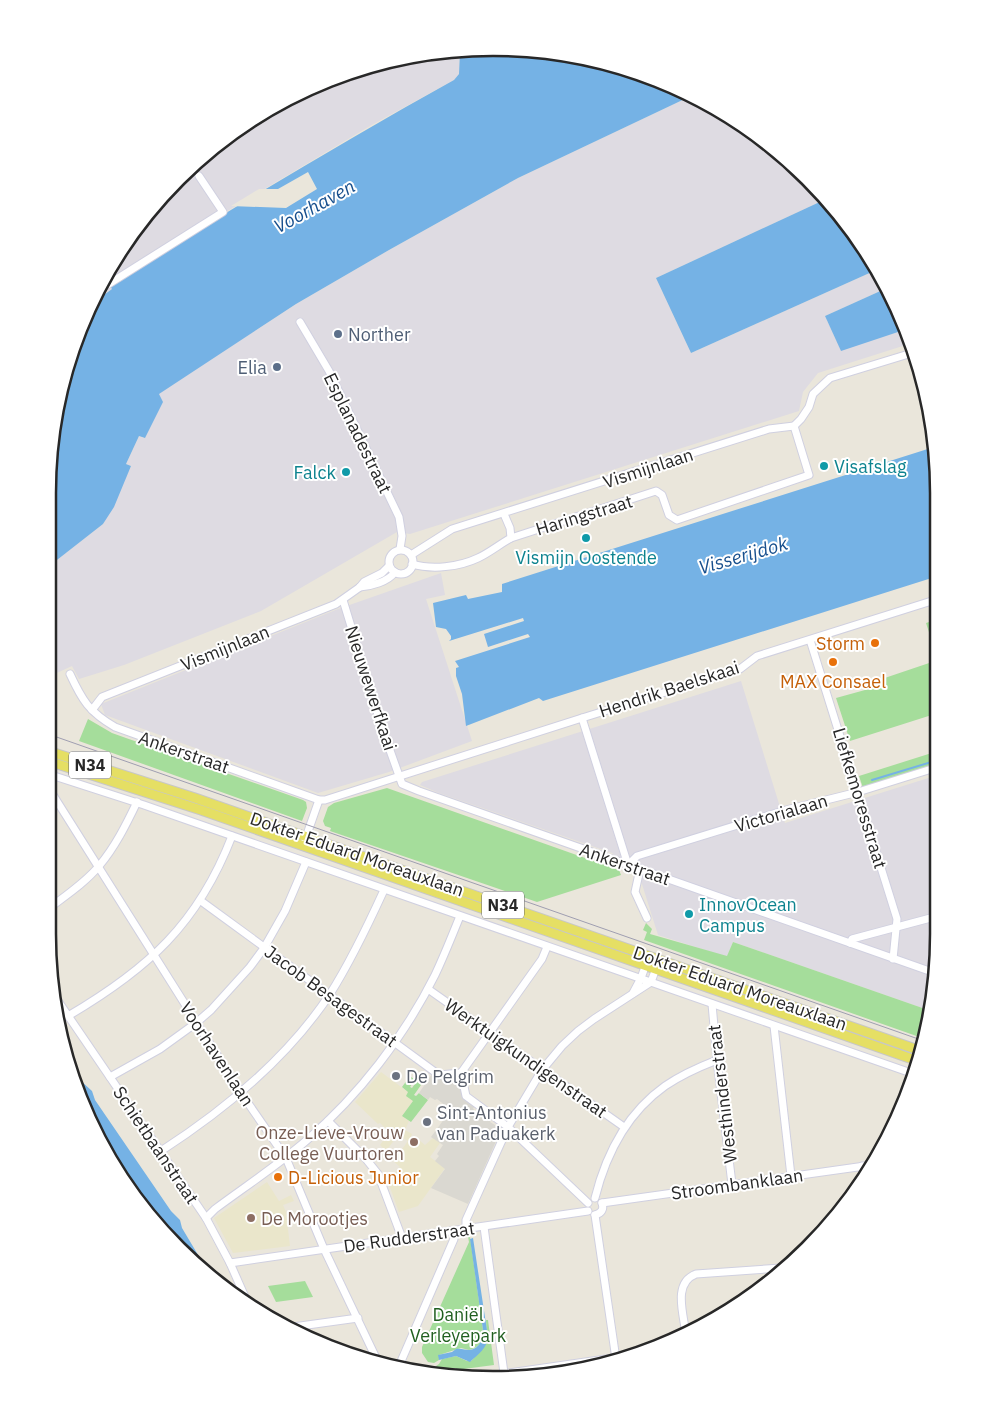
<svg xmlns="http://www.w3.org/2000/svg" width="986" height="1427" font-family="'IBM Plex Sans',sans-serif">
<rect width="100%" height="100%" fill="#eae6db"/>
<g fill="#dedbe2">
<polygon points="460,51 459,74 454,80 370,126 226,212 109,285 112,289 90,305 94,296 178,178 246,122 323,81 406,56"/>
<polygon points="691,96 741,123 808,178 824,200 656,278 691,353 874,271 887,288 825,316 841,350 904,330 909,344 818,373 803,392 799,411 410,534 397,532 261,611 124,665 79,679 72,666 48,677 48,567 103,524 131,466 126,464 139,436 144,438 158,394 296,304 389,250 518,178"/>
<polygon points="441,573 445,595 426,599 472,741 389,772 318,793 105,715 101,704 338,609"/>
<polygon points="741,681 785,823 938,775 938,934 931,1011 733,942 727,957 658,935 641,881 612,853 439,793 420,785 422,782"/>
</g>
<g fill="#eae6cb">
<polygon points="381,1072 408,1092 413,1101 402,1116 409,1121 405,1130 412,1134 411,1137 413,1141 419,1140 425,1145 433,1138 440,1143 430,1157 445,1168 418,1206 399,1212 388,1182 400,1167 391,1159 395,1159 408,1141 398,1135 386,1151 380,1145 389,1132 380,1123 378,1124 355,1102"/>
<polygon points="267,1182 279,1201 291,1195 294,1201 283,1205 286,1212 290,1246 233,1253 214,1218"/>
</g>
<g fill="#a5dd9b">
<polygon points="938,619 938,704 937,705 938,713 850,741 836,698 865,690 864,685 938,660 926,623"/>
<polygon points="88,719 112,733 126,738 303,800 306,802 307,808 302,821 79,741"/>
<polygon points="938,751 938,764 863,788 859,776"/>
<polygon points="387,788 619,870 621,875 537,902 330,831 331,828 325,826 323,821 328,807 334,803"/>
<polygon points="646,923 652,929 650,934 727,956 733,942 931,1011 930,1021 925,1039 644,940 647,932 643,930"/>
<polygon points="410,1076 415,1080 410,1087 412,1088 417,1081 421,1085 414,1095 416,1096 419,1093 428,1100 411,1122 402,1116 413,1101 406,1096 408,1092 402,1087"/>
<polygon points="468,1237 470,1237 483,1330 481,1343 475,1348 469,1350 461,1348 439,1355 439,1360 434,1363 428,1362 422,1353 422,1347 469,1242"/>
<polygon points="305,1281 313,1297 276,1302 268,1286"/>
<polygon points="486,1320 488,1320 494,1365 456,1370 456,1368 453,1368 453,1371 437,1373 436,1366 439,1364 442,1359 456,1356 467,1361 471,1361 487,1343"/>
</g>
<polygon fill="#dad8d1" points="432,1074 460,1075 463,1096 475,1105 473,1109 485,1118 488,1115 492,1118 490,1122 498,1127 501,1124 504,1127 499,1140 497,1139 468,1204 431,1188 445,1169 435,1161 439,1156 437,1154 443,1145 431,1137 450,1111 445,1108 446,1106 437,1099 435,1100 430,1097 428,1100 419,1093"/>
<g fill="#75b2e5">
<path d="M493,48L580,56L664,82L691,96L518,178L389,250L296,304L159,394L163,402L145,438L139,436L126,464L131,466L114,507L103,524L48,567V493L56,406L90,305L112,289L109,285C223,214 337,145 454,80L459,74L460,51Z"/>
<polygon points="824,200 874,271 691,353 656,278"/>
<polygon points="887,288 892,296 904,330 841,351 825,316"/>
<polygon points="934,447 938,493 938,576 543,701 539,698 466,726 462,694 456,676 456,668 459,667 455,661 530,637 528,634 488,647 484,634 524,621 523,618 449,641 451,639 451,636 446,629 436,627 433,603 466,595 468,599 502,592 502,584"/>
<polygon points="60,1031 81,1081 92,1091 95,1100 171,1211 180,1220 182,1228 210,1275 199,1269 122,1181 63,1050"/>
<path d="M473,1238L488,1337C487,1349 478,1354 470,1362L456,1356L439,1360L438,1355L452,1352L456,1349C461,1348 465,1350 469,1350C480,1349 483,1339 483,1330L470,1239Z"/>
</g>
<polygon fill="#eae6db" points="308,172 317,189 286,208 231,206 259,189 278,189"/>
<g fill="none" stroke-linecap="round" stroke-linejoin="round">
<polyline stroke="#75b2e5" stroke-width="2" points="872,780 938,760"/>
<defs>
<g id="minor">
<polyline points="96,292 223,212 199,176"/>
<polyline points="300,322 329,371 399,517 402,536 400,549"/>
<polyline points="794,426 801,419 809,407 813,394 830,378 912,353"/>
<polyline points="511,538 656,491 662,495 669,515 677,520 809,475 794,426"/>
<circle cx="401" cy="562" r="12"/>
<polyline points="411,555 452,529 769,429 794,426"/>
<path d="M412,564C432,570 459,567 478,558C489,553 500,544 511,538L510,528L504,514"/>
<path d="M360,587C371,586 388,582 395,572"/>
<polyline points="343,600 382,728 402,784 419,791 935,973"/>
<polyline points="810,640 897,919 893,959"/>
<path d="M70,674C82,700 89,712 115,727L319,800H325L582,718L740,669L757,656L938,599"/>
<polyline points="92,710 102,697 336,604 360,587 364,582 382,573 389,566"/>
<polyline points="582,718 628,865"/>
<polyline points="48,774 144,805 914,1074"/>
<polyline points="48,787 241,1093 286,1158 324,1249 377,1360"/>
<polyline points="305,840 319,800"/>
<polyline points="628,865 637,856 786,810 858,792 938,767"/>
<polyline points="640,869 635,892 647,918"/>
<polyline points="201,901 439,1075 461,1073 466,1096 508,1127 588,1203"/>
<path d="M48,909C65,896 85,883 99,866C115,847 126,825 137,802"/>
<polyline points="850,943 852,939 938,916"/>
<polyline points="428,989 624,1127"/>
<polyline points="633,993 641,978 649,956"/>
<polyline points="56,998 206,1218 230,1263 245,1297"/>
<polyline points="712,1004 717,1060 732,1184"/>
<path d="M68,1016C148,969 198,924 232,836"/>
<polyline points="774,1026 791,1176"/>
<polyline points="461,1073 542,959 547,947"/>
<polyline points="110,1077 160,1049 196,1023 211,1010 250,967 264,948 285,911 306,862"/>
<polyline points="328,1121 366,1159 378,1174 402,1238"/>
<path d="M161,1151C226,1109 287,1059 330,994C351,961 368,925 384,890"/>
<polyline points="862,1166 864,1181"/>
<path d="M595,1198C606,1154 627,1113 665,1086C681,1075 699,1067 717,1060"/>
<polyline points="602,1203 872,1165"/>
<polyline points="595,1215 616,1359"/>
<path d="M595,1215C602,1213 604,1209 602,1203"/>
<path d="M206,1218L215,1209C246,1186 278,1165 307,1140C359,1095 404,1037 435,975C444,956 452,936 460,916"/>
<polyline points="484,1227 504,1373"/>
<polyline points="466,1229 466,1220 508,1127 542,1070 562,1046 578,1031 594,1019 651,982 659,960"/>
<polyline points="230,1263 588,1211"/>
<polyline points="293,1327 358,1318"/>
<path d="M686,1335C684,1315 672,1283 696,1274L781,1268"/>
<polyline points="399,1366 454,1239 453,1231"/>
<polyline points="509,1373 620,1357"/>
</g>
<g id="major">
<polyline points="48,751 195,798 921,1051"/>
<polyline points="48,761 201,810 918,1061"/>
</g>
</defs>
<use href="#minor" stroke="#d0d0e0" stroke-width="9"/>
<use href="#major" stroke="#c7c7c7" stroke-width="11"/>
<use href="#minor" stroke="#fff" stroke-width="7"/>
<use href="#major" stroke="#e5df64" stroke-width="9"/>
<polyline stroke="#9f9eb1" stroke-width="1" points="48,734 924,1041"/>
</g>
<g fill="#5c6f8a" stroke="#fff" stroke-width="2">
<circle cx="338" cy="334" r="5"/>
<circle cx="277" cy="367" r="5"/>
</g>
<g fill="#0f9aa8" stroke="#fff" stroke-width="2">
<circle cx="824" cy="466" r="5"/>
<circle cx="346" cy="472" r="5"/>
<circle cx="586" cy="538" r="5"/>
<circle cx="689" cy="914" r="5"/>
</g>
<g fill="#e8710a" stroke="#fff" stroke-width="2">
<circle cx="875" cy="643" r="5"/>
<circle cx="833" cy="662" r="5"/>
<circle cx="278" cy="1177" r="5"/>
</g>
<g fill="#6b7280" stroke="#fff" stroke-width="2">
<circle cx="396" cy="1076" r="5"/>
<circle cx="427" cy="1122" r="5"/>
</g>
<g fill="#8d6e63" stroke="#fff" stroke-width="2">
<circle cx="414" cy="1142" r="5"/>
<circle cx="251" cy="1218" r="5"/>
</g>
<g text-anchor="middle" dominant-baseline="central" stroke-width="4" stroke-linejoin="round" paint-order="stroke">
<g fill="#fff" stroke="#686868" stroke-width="1">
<rect x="69" y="751.5" width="42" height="27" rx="4"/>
<rect x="482" y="891.5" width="42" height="27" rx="4"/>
</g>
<g font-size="16" font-weight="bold" fill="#282828">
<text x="90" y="765">N34</text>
<text x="503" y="905">N34</text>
</g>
<g font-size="18" fill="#4e5e75" stroke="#fff" text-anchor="start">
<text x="348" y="334">Norther</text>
<text x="267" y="367" text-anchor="end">Elia</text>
</g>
<g font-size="18" fill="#282828" stroke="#fff">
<text transform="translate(358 433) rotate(64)">Esplanadestraat</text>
<text transform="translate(648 468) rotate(-18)">Vismijnlaan</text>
<text transform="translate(584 515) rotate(-17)">Haringstraat</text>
<text transform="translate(225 648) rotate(-22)">Vismijnlaan</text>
<text transform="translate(371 688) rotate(72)">Nieuwewerfkaai</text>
<text transform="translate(669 689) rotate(-18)">Hendrik Baelskaai</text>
<text transform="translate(184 752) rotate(19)">Ankerstraat</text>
<text transform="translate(860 798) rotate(73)">Liefkemoresstraat</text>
<text transform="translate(781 813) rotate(-16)">Victorialaan</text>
<text transform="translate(357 854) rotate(19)">Dokter Eduard Moreauxlaan</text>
<text transform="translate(625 864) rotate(19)">Ankerstraat</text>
<text transform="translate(740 988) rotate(19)">Dokter Eduard Moreauxlaan</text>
<text transform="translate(331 996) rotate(36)">Jacob Besagestraat</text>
<text transform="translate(217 1054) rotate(57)">Voorhavenlaan</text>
<text transform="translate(526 1058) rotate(35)">Werktuigkundigenstraat</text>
<text transform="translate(722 1094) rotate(-97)">Westhinderstraat</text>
<text transform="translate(156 1145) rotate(56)">Schietbaanstraat</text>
<text transform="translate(737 1184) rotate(-8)">Stroombanklaan</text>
<text transform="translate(409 1237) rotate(-8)">De Rudderstraat</text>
</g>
<g font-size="18" fill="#0d838f" stroke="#fff" text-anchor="start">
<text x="834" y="466">Visafslag</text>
<text x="336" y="472" text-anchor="end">Falck</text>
<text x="586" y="557" text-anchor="middle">Vismijn Oostende</text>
<text x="699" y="904">InnovOcean<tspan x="699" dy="21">Campus</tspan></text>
</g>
<g font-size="18" fill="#c56008" stroke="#fff" text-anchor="end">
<text x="865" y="643">Storm</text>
<text x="833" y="681" text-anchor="middle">MAX Consael</text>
<text x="288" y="1177" text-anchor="start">D-Licious Junior</text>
</g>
<g font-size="18" fill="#5b616d" stroke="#fff" text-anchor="start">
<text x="406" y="1076">De Pelgrim</text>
<text x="437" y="1112">Sint-Antonius<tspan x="437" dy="21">van Paduakerk</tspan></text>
</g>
<g font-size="18" fill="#785e54" stroke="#fff" text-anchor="end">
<text x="404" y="1132">Onze-Lieve-Vrouw<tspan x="404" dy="21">College Vuurtoren</tspan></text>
<text x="261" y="1218" text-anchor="start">De Morootjes</text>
</g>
<g font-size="18" fill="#205f1f" stroke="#fff">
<text x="458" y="1314">Daniël<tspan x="458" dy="21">Verleyepark</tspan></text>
</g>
<g font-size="19" font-style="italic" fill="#174f8d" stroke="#fff">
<text transform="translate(314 206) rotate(-29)">Voorhaven</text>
<text transform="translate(743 555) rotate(-16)">Visserijdok</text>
</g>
</g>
<path d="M0 0H986V1427H0ZM493 56H493A437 437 0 0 1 930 493V934A437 437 0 0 1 493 1371H493A437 437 0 0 1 56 934V493A437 437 0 0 1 493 56Z" fill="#fff" fill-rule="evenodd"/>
<path fill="none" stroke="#282828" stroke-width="2.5" d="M493 56H493A437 437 0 0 1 930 493V934A437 437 0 0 1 493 1371H493A437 437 0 0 1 56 934V493A437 437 0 0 1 493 56Z"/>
</svg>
